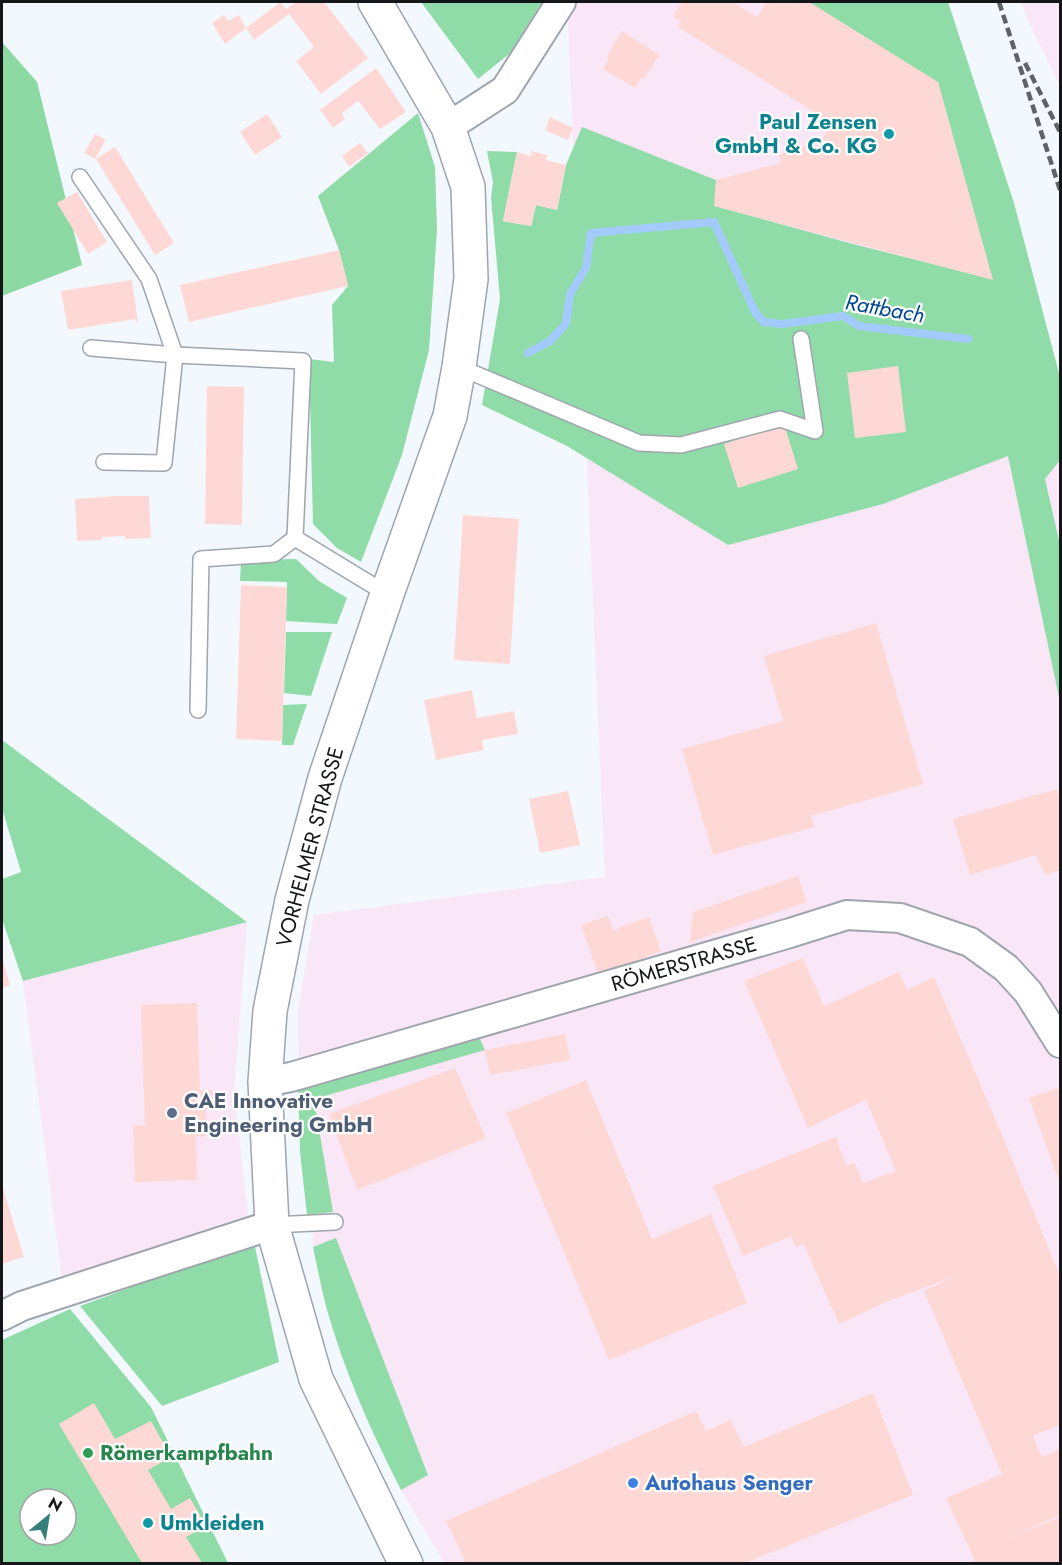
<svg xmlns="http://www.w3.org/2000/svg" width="1062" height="1565" font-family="Jost,sans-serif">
<rect width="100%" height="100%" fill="#f3f8ff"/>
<g fill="#f9e7f8">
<polygon points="567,2 944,2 1060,410 1060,1563 444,1563 401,1490 366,1418 344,1361 326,1306 313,1247 313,1217 307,1215 300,1151 298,1012 314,915 605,877"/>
<polygon points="1021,2 1060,2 1060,86 1027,19"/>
<polygon points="247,922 234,1093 248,1215 62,1278 23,981"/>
</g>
<g fill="#90dca8" fill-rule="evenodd">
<polygon points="421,2 542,2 509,54 478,79"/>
<polygon points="809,2 948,2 1014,203 1060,377 1060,460 1045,479 1060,545 1060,702 1008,456 883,504 728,545 567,446 482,405 500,299 491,197 493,182 487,151 517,152 503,221 531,226 536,205 557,210 566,165 582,127 716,180 715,206 853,244 992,279 938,83"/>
<polygon points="418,113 435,167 437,230 429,350 402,455 361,562 337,548 313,524 309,359 334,362 332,305 348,286 339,250 318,196"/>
<polygon points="296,559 319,581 347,598 337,624 286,621 287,582 240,581 241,560"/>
<polygon points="286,632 332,632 311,696 284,693"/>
<polygon points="307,704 293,745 282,745 283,705"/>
<polygon points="2,740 247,922 23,981 2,919 2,879 21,872 2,808"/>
<polygon points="480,1039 485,1050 314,1099 333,1212 307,1215 300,1151 298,1090"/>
<path d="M336,1238L428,1475L401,1490C371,1431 343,1369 326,1306C321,1286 317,1267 313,1247Z"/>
<polygon points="254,1242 279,1362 162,1406 80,1306"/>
<path d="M70,1309L151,1407L228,1563H2V1340ZM30,1499H66V1535H30Z"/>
</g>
<polygon fill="#8dd9a4" points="2,42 37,82 82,265 2,296"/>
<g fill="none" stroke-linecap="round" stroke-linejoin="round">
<polyline stroke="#a3cbff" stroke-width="8" points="528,353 550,341 566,324 570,294 586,268 591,233 714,222 755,312 764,322 782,324 843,316 859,326 968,339"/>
</g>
<g fill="#fed8d4">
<polygon points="278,2 280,2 286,9 296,2 324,2 368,58 321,94 296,61 314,47 289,14 254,40 246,28 225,44 212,23 224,15 228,21 239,15 246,28 279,3"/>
<polygon points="682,2 733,2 757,17 767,2 809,2 938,82 993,280 714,206 716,180 781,163 779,155 807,145 810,152 815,151 832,123 678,27 681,22 673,16"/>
<polygon points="622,31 659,55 644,79 641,78 635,88 603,69 609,59 607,56"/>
<polygon points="376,68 406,112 380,129 358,101 342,113 345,119 333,128 320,110"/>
<polygon points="267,114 282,137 255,155 240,132"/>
<polygon points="550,117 573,128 568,140 545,130"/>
<polygon points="95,134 106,140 95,159 84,153"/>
<polygon points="360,143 368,153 349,167 342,156"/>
<polygon points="115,147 174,243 155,255 96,159"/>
<polygon points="531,151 547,155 546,160 566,165 557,210 536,205 531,226 503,221 517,152 531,156"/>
<polygon points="77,192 107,242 88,254 57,203"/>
<polygon points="339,250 348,286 189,322 180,285"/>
<polygon points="132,280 138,323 137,324 136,319 68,330 61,291"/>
<polygon points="898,366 906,432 855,438 847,373"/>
<polygon points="207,386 244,387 242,525 205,524"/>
<polygon points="784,424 798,469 738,488 724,444"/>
<polygon points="118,496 149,496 151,538 125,539 125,536 102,537 102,540 77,541 75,499"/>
<polygon points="463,515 519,519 510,664 454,660"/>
<polygon points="241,585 287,587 282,741 236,739"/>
<polygon points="876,623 923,784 811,816 814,827 713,855 682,749 783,721 764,656"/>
<polygon points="472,690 477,718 514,711 518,734 482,740 484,750 436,760 424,700"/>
<polygon points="1057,789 1060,800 1060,870 1045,875 1036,855 970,875 953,819"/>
<polygon points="568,791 580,845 540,853 529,799"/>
<polygon points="798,876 807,902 690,942 693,912"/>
<polygon points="608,916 613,930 649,917 661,951 599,976 581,925"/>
<polygon points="2,957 10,985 2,988"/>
<polygon points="803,958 824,1006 899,972 907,990 934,977 1000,1130 1060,1276 1060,1425 1033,1436 1042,1457 1060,1449 1060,1515 1000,1541 1060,1517 1060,1563 969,1563 975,1561 946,1498 1002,1474 924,1291 955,1276 886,1302 839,1324 803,1243 796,1248 791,1236 743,1256 713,1186 836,1137 846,1165 855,1163 863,1183 896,1171 866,1100 808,1128 744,981"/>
<polygon points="197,1003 200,1090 213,1090 214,1109 206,1109 207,1136 196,1137 197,1180 135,1182 133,1125 145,1125 141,1005"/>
<polygon points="565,1034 570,1060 490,1075 485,1050"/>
<polygon points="455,1068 486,1138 357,1190 329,1114"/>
<polygon points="586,1080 652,1239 711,1214 747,1303 609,1360 506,1113"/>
<polygon points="1058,1088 1060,1096 1060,1184 1029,1098"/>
<polygon points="2,1185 24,1257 2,1264"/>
<polygon points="873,1393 913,1495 745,1563 466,1563 446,1521 696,1411 706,1431 731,1420 744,1447"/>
<polygon points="94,1403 115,1439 151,1421 171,1457 148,1470 171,1509 190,1498 206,1526 186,1537 202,1563 142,1563 59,1424"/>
</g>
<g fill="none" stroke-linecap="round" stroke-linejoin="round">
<defs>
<g id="service">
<polyline points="80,177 149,279 175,355 91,348"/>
<polyline points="459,367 639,443 681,445 780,419 815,431 801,339"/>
<polyline points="104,462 164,463 175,355 303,361 295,538 387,594"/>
<polyline points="198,710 201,559 274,554 295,538"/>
<polyline points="272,1225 335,1222"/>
</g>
<g id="minor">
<polyline points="448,127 505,90 561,2"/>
<polyline points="265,1082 291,1077 790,933 847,915 900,918 970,942 1006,968 1028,992 1060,1043"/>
<polyline points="2,1316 22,1306 272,1225"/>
</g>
<polyline id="tertiary" points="375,2 448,127 468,187 471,279 459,367 450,416 387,594 325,778 292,900 270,1011 265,1082 272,1225 316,1379 406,1564"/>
</defs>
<use href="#service" stroke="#9fa5ad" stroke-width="18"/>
<use href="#minor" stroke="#9fa5ad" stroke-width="32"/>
<use href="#tertiary" stroke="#9fa5ad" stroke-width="36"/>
<use href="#service" stroke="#fff" stroke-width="15"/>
<use href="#minor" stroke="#fff" stroke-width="28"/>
<use href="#tertiary" stroke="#fff" stroke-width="33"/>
<g stroke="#5f6267" stroke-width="4.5" stroke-dasharray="9 4.5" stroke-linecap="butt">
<polyline points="999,2 1060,190"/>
<polyline points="1025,63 1060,132"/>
</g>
</g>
<g fill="#0f9aa8" stroke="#fff" stroke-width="2">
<circle cx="889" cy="134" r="6"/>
<circle cx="148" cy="1523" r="6"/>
</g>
<circle fill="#5c6f8a" stroke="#fff" stroke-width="2" cx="172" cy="1113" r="6"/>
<circle fill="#2e9e5b" stroke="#fff" stroke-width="2" cx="88" cy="1453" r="6"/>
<circle fill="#3f7fe0" stroke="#fff" stroke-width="2" cx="633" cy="1483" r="6"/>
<g text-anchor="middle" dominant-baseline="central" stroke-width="4.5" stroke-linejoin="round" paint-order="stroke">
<g font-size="21" font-weight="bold" fill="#0d838f" stroke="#fff" text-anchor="end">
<text x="877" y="122">Paul Zensen<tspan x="877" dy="24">GmbH &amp; Co. KG</tspan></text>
<text x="160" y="1523" text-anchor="start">Umkleiden</text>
</g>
<g font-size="21" fill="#141619" stroke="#fff">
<text transform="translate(310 847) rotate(-75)">VORHELMER STRASSE</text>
<text transform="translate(684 964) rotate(-16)">RÖMERSTRASSE</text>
</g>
<g font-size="21" font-weight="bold" fill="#4e5e75" stroke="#fff" text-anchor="start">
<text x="184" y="1101">CAE Innovative<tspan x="184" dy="24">Engineering GmbH</tspan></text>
</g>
<g font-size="21" font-weight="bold" fill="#27864d" stroke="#fff" text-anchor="start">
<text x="100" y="1453">Römerkampfbahn</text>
</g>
<g font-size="21" font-weight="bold" fill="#366cbe" stroke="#fff" text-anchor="start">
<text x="645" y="1483">Autohaus Senger</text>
</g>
<g font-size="22" font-style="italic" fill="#014790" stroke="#fff">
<text transform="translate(885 308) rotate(10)">Rattbach</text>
</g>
</g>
<rect width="1062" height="1565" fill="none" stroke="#141619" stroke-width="6"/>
<g transform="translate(48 1517) rotate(30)"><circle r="28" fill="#ffffff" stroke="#a1a2a3" stroke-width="1.5"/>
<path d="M0-4.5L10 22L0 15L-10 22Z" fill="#377f7a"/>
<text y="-9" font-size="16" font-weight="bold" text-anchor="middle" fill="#141619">N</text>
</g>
</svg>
